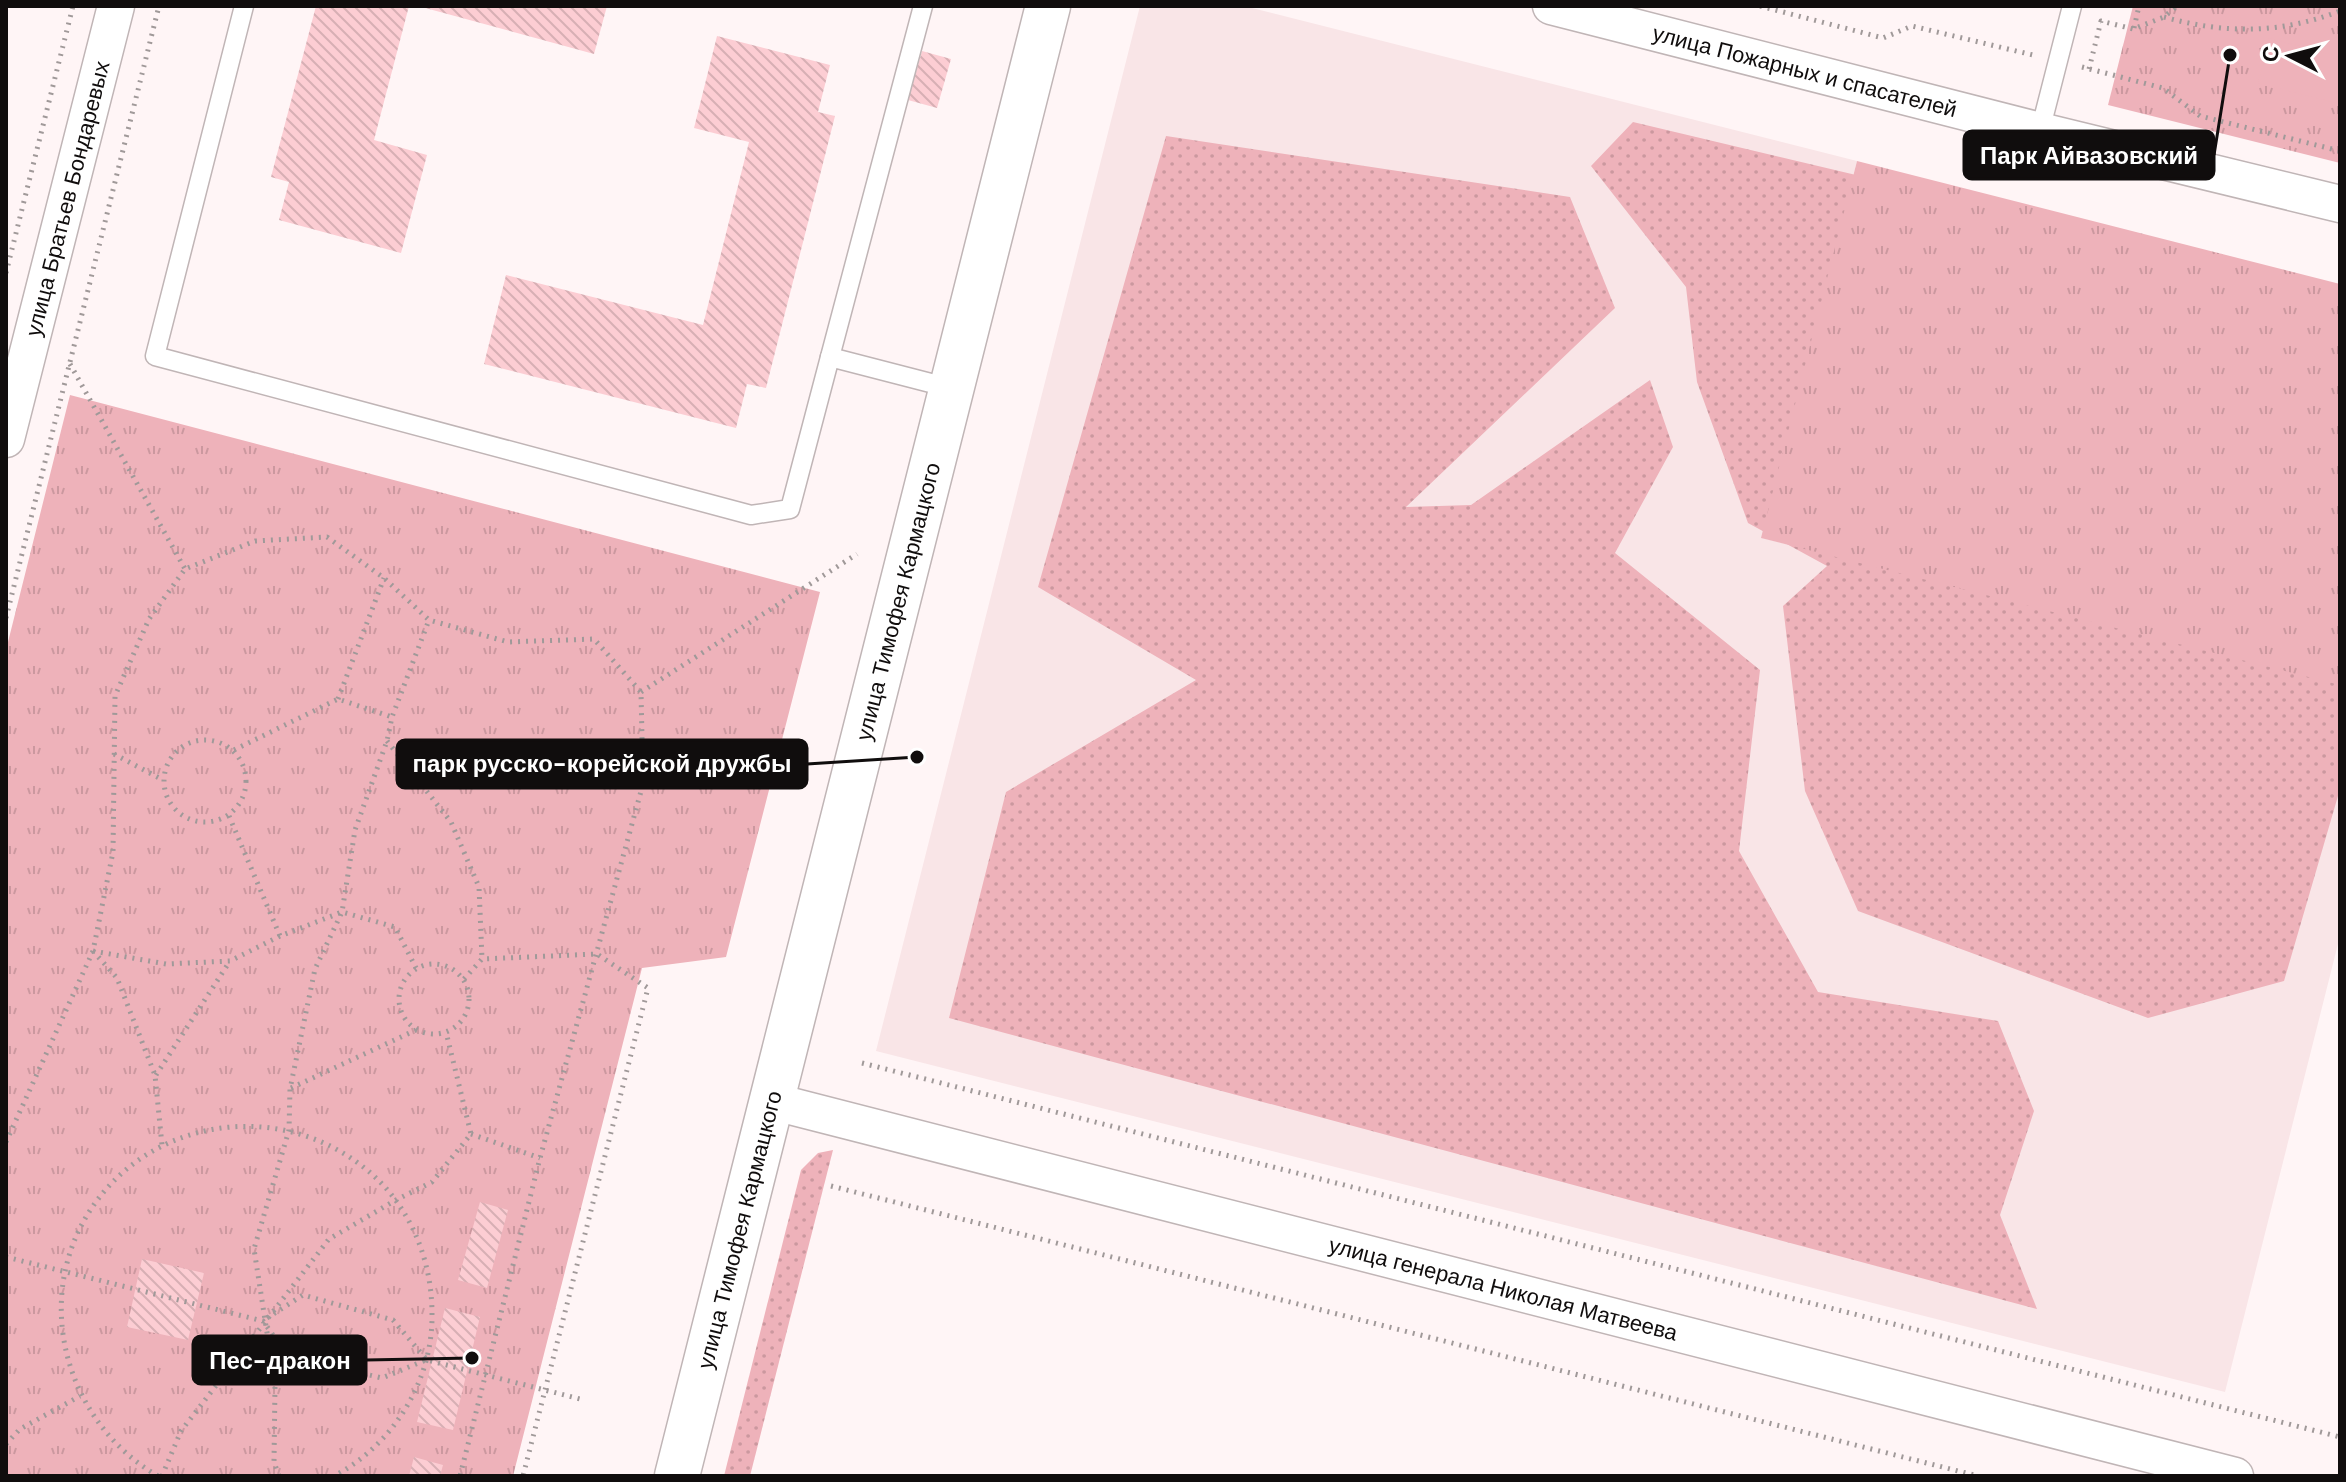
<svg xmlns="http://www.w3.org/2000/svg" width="2346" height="1482" font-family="'DM Sans',sans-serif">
<defs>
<pattern id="grass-dots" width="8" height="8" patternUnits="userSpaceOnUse" patternTransform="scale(2)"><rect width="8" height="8" fill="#eeb2ba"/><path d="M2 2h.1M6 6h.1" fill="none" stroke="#cb989f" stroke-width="1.8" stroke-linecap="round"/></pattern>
<pattern id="park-tufts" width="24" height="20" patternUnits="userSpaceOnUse" patternTransform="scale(2)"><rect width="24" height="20" fill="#eeb2ba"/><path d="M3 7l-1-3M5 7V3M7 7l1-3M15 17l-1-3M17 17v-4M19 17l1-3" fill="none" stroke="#cb989f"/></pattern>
<pattern id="building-back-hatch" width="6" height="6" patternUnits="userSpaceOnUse" patternTransform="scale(2)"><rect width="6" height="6" fill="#fccdd3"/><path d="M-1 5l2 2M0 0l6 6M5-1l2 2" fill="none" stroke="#d7afb4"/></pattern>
</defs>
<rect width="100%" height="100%" fill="#fff5f6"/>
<polygon fill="#f9e5e7" points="1140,6 1244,6 1857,161 1762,538 2340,685 2340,936 2225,1392 876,1051"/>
<g fill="url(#grass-dots)">
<polygon points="1633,122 2340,290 2340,789 2284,981 2148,1018 1858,911 1805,791 1783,606 1827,566 1748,523 1697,382 1686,287 1591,166"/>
<polygon points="1166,136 1570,197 1615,308 1406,507 1471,505 1650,380 1673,447 1615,553 1760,670 1739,851 1818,992 1998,1021 2034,1111 2000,1215 2037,1309 949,1018 1006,792 1196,680 1038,587"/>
<polygon points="833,1150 750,1476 724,1476 801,1170 818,1153"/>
</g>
<g fill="url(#park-tufts)">
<polygon points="2133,6 2340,6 2340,163 2108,105"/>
<polygon points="1857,161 2340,284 2340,685 1761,538"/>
<polygon points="70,395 820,592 726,957 642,968 513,1476 6,1476 6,650"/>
</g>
<polygon fill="#eeb2ba" points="2269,38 2340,57 2340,104 2258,83"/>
<g fill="url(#building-back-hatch)">
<polygon points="316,6 409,6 374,140 427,155 401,253 279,220 289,182 271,177"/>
<polygon points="418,6 607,6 594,54"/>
<polygon points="717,36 830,65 818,112 835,116 766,388 747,384 736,428 484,364 506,275 703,325 749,142 694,128"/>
<polygon points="922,51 951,59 937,108 908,100"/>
<polygon points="480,1202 508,1210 487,1288 458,1280"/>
<polygon points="142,1259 204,1273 188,1340 127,1327"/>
<polygon points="445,1308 480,1317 453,1430 417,1422"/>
<polygon points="414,1457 443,1465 440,1476 409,1476"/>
</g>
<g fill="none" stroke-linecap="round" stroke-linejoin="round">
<defs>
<g id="lane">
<polyline points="244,6 155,356 751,515 790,509 830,357 950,388"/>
<polyline points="2040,131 2072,6"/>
<polyline points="830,357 923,6"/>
</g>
<g id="street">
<path id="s1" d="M1551,6L2040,131L2340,204"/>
<path id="s2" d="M6,439L116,6"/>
<path id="s3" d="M771,1101L2235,1476"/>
</g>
<g id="secondary">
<path id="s4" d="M677,1476L1048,6"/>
</g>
</defs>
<use href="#lane" stroke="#c0b5b6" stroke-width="21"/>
<use href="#street" stroke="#c0b5b6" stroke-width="39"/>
<use href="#secondary" stroke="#c0b5b6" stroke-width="47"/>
<g stroke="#a09999" stroke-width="5" stroke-dasharray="2 6" stroke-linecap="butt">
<polyline points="1760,6 1883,38 1912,26 2033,55"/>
<path d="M2164,17C2225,34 2280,34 2340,11"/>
<polyline points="2134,28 2139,6"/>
<polyline points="2082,67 2163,88 2200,116 2340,151"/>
<polyline points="2089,69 2101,21 2133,29 2164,17 2177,6"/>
<polyline points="6,273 73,6"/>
<polyline points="70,364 185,569"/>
<polyline points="6,618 159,6"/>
<polyline points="641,692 857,554"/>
<polyline points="338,699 384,578"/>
<circle cx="205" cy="781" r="41"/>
<polyline points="387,741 451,822 479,887 482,959"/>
<polyline points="234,750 338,699 392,717"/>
<polyline points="114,754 163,780"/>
<polyline points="229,816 280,936"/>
<polyline points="93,951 166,964 230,961 280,936 342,912 395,927 416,968"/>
<polyline points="93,951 117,978 155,1075 162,1145"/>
<circle cx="434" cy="999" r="35"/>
<polyline points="464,979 482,959 597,954 648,988 523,1476"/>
<polyline points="862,1063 2340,1437"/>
<polyline points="156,1075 230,961"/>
<polyline points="291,1088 416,1030"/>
<polyline points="471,1134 540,1158"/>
<polyline points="6,1142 93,951 113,852 115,696 149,619 185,569 255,541 327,537 384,578 429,620 508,642 594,639 641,692 643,784 540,1158 460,1476"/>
<polyline points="831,1186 1978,1476"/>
<polyline points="6,1257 263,1321 288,1356 382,1378 426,1360"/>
<polyline points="267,1318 303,1295 393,1320 427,1360 580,1399"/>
<polyline points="6,1444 20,1429 80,1396"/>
<path d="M158,1476C66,1423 31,1300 91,1209C151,1118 277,1100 362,1166C408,1201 432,1257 432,1314C433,1381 393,1445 334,1476"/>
<polyline points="162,1476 181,1431 329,1239 396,1200 432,1182 471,1134 446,1032"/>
<polyline points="279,1476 274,1462 275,1384 254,1249 289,1130 290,1089 315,969 342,912 355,830 387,741 392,717 429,620"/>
</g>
<use href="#lane" stroke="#fff" stroke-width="18"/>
<use href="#street" stroke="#fff" stroke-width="36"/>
<use href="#secondary" stroke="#fff" stroke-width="44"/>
</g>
<g text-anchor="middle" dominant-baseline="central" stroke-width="6" stroke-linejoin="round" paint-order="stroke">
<g font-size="22" fill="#100d0d" stroke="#fff">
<text stroke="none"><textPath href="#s1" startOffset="262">улица Пожарных и спасателей</textPath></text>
<text stroke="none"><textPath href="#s2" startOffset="248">улица Братьев Бондаревых</textPath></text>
<text stroke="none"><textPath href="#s4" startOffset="902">улица Тимофея Кармацкого</textPath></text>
<text stroke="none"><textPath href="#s4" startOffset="254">улица Тимофея Кармацкого</textPath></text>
<text stroke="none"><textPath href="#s3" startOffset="756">улица генерала Николая Матвеева</textPath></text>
</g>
</g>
<path fill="none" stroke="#100d0d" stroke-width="3" d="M2230 55L2214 155M917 757L807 764M472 1358L366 1360"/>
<g fill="#100d0d" stroke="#fff" stroke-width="3">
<circle cx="2230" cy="55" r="8"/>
<circle cx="917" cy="757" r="8"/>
<circle cx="472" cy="1358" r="8"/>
</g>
<g fill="#100d0d" stroke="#100d0d" stroke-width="3">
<rect x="1964" y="131" width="250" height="48" rx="8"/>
<rect x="397" y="740" width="410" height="48" rx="8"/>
<rect x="193" y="1336" width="173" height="48" rx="8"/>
</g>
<g font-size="24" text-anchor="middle" font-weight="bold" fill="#fff">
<text x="2089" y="164">Парк Айвазовский</text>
<text x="602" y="772">парк русско-корейской дружбы</text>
<text x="280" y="1369">Пес-дракон</text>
</g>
<rect width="2346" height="1482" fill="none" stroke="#100d0d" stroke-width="16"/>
<g transform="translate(2290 56) rotate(276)" stroke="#ffffff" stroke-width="6" paint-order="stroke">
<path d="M0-6L14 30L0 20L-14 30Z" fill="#100d0d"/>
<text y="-12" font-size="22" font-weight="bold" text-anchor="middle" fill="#100d0d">С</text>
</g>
</svg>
